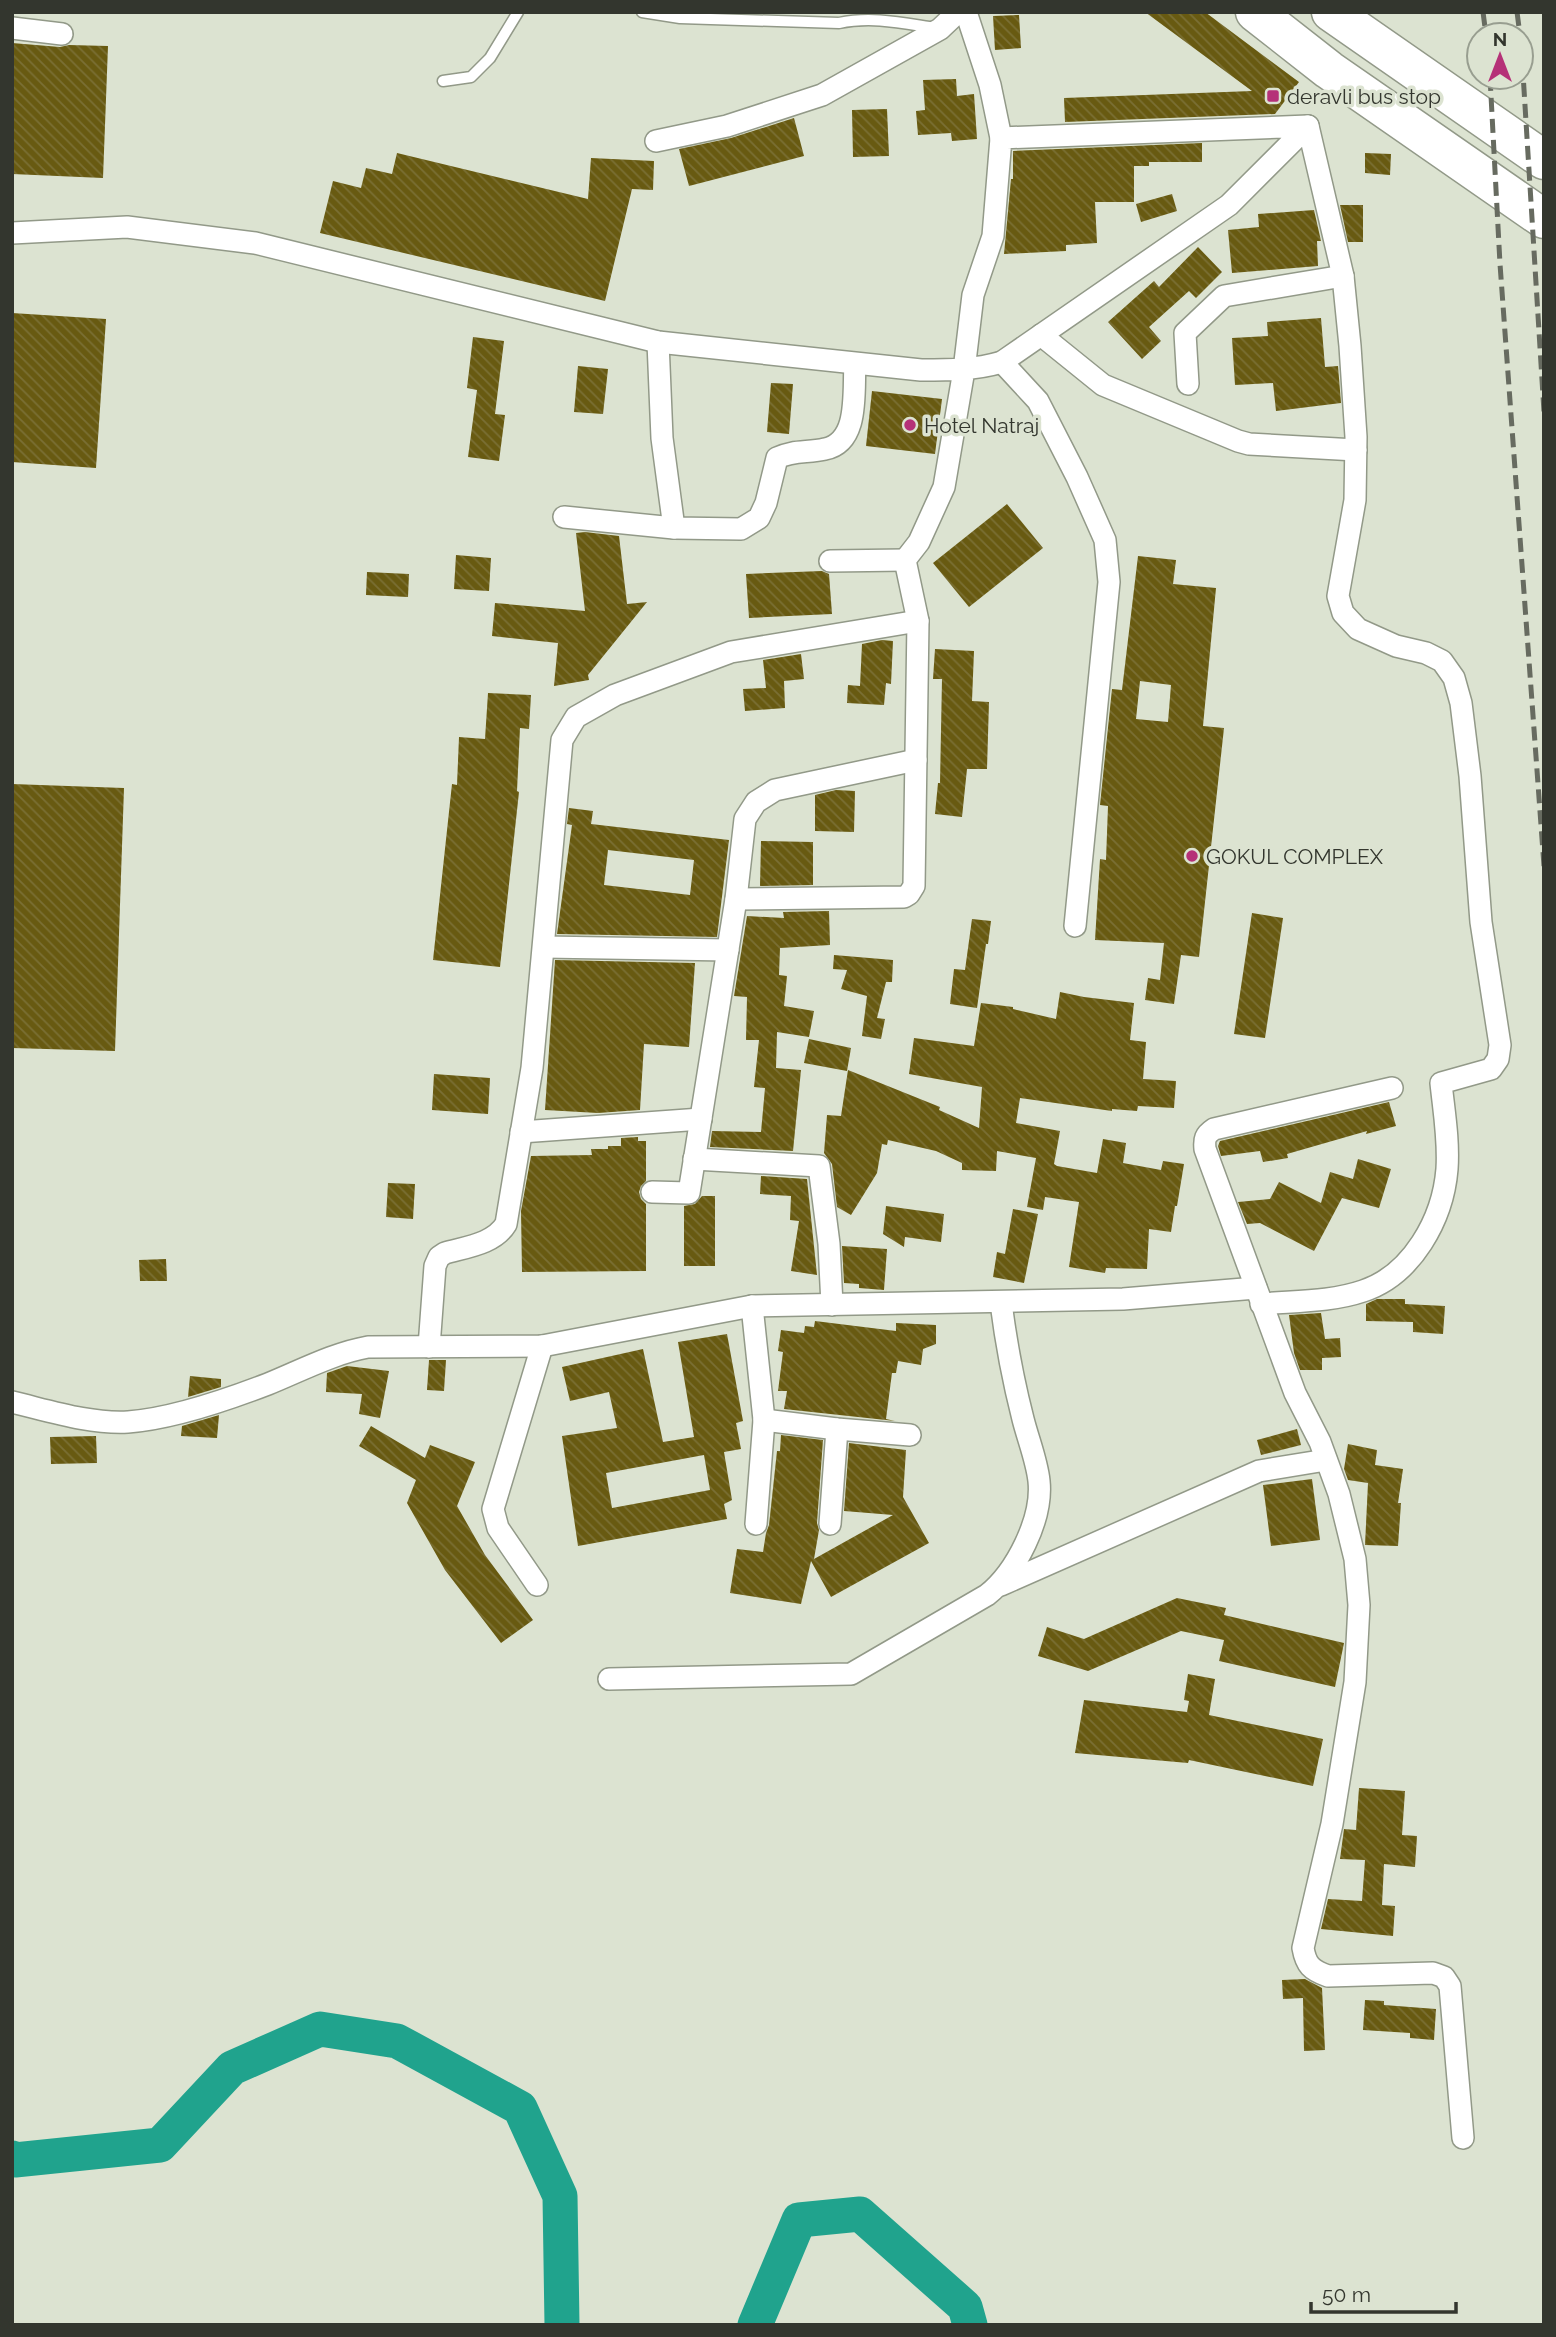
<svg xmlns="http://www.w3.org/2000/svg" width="1556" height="2337" font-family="Raleway,sans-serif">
<defs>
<pattern id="building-back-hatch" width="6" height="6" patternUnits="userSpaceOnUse" patternTransform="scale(1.75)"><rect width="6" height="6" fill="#685a11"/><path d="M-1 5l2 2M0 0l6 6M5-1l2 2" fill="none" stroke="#7a6f34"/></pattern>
</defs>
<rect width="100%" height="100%" fill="#dce3d1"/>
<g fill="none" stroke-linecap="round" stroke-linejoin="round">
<g stroke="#20a38d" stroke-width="35">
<polyline points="12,2158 15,2160 160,2145 232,2068 320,2029 397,2041 520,2108 560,2196 562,2325"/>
<polyline points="755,2325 799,2220 860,2214 965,2307 970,2325"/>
</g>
</g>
<g fill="url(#building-back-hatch)" fill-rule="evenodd">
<polygon points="1145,12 1205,12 1299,82 1275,114 1065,122 1064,98 1252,91"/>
<polygon points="1019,15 1021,48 995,50 993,16"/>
<polygon points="12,43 60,47 69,45 108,46 103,178 12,174"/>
<polygon points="956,79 957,96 974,94 977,139 952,141 951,133 918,135 916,111 925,110 923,80"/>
<polygon points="887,109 889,156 853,157 852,110"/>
<polygon points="794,118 804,156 689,186 679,149 731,138"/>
<polygon points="1202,143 1202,162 1149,162 1149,166 1134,166 1134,202 1095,202 1097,243 1066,245 1066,251 1004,254 1011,179 1013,179 1013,151"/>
<polygon points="397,153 588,199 591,158 654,161 653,190 632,189 605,301 320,233 333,181 361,188 366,168 392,174"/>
<polygon points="1365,153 1391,154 1390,175 1365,173"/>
<polygon points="1172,194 1177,211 1141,222 1136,204"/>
<polygon points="1340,205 1363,205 1363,242 1348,242"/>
<polygon points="1314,210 1321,241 1317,241 1318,266 1232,273 1228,230 1259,227 1258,214"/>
<polygon points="1198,247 1222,272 1196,298 1189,291 1149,327 1161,341 1142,359 1108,322 1154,281 1159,287"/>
<polygon points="12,313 106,319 96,468 12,462"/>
<polygon points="1321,318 1325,367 1338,366 1341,403 1276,411 1273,383 1235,385 1232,338 1268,336 1267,322"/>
<polygon points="473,337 504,341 495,414 505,415 499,461 468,457 477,390 467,388"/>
<polygon points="578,366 608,369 603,414 574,412"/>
<polygon points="771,383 793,384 789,434 767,432"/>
<polygon points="872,391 942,399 935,454 866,446"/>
<polygon points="1007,504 1043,548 969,607 933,563"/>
<polygon points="585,532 619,536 627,604 647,602 588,675 589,680 554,686 558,643 492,636 495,603 585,611 576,533"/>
<polygon points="456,555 491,558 489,591 454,589"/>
<path d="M1138,556L1176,560L1173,584L1216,588L1203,726L1224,728L1199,957L1181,955L1174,1004L1145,1000L1148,978L1160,980L1164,943L1095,940L1100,859L1106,860L1108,806L1100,805L1112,689L1122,690ZM1140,681L1171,685L1168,722L1136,719Z"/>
<polygon points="822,571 829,574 832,614 749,618 746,574"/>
<polygon points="367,572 409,574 408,597 366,595"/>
<polygon points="882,640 893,641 891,684 886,683 884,705 847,703 848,685 860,686 862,644"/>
<polygon points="935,649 974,651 972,701 989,702 987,769 967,769 962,817 935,814 938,783 940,783 942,679 933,679"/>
<polygon points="801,654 804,679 784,681 785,708 745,711 743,689 766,688 763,660"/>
<polygon points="488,693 531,695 529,729 520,728 517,791 519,792 500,967 433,960 452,784 457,785 459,737 485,739"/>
<polygon points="12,784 124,788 115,1051 12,1048"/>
<polygon points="836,790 855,791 854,832 815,831 815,795"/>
<path d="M569,808L593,811L591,824L729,840L717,937L557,934L572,825L567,824ZM608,850L694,860L690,895L604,885Z"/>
<polygon points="761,841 813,842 813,885 760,886"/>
<polygon points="829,911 830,945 780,948 779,975 787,976 784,1006 814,1011 809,1037 777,1032 776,1068 801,1070 793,1151 710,1147 712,1131 761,1132 765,1088 754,1087 759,1040 746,1040 747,997 734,996 747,916 784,918 783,912"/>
<polygon points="1252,913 1283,918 1265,1038 1234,1034"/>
<polygon points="972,919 991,921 988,944 986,944 977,1008 950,1004 954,969 965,970"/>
<polygon points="834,955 893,960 892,982 886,982 877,1018 885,1019 881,1039 862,1036 867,996 841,989 847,970 833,969"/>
<polygon points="555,960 695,963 689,1047 644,1044 640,1110 598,1113 545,1110"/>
<polygon points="1060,992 1084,997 1134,1003 1130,1040 1146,1042 1143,1079 1176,1081 1174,1108 1138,1106 1137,1111 1112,1109 1112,1111 1020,1098 1016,1123 1060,1131 1054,1164 1057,1166 1097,1173 1103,1139 1126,1143 1123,1163 1161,1170 1163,1161 1184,1164 1177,1206 1175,1206 1171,1232 1149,1229 1147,1269 1106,1268 1105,1273 1069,1267 1079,1202 1045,1197 1043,1210 1027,1207 1036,1158 997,1151 996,1171 962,1170 962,1163 936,1151 888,1140 887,1145 882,1144 877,1173 851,1215 837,1207 832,1164 824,1153 827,1115 841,1116 848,1070 940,1107 939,1110 979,1128 982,1087 909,1074 914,1038 974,1046 981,1003 1013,1007 1013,1009 1056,1019"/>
<polygon points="809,1039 851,1048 847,1071 804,1063"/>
<polygon points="434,1074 490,1078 488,1114 432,1110"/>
<polygon points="1389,1102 1396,1126 1366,1134 1367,1131 1287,1154 1288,1158 1263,1162 1260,1151 1221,1156 1218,1146 1220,1141"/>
<polygon points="638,1137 638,1141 646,1141 646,1181 641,1186 639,1192 641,1199 646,1204 646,1271 522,1272 521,1211 531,1156 592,1155 591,1149 608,1149 608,1146 621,1146 621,1138"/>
<polygon points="1358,1159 1391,1169 1379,1208 1342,1198 1314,1251 1260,1223 1247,1224 1238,1202 1270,1199 1279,1182 1321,1203 1330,1172 1353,1179"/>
<polygon points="761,1176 807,1179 817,1275 791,1271 799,1221 790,1220 791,1196 760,1194"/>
<polygon points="388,1183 415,1184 413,1219 386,1217"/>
<polygon points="702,1196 715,1196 715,1266 684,1266 684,1206 695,1204"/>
<polygon points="886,1206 944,1214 941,1242 905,1237 904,1247 883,1234"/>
<polygon points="1013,1209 1038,1214 1024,1283 993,1277 997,1252 1005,1254"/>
<polygon points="842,1246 887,1249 884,1290 859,1288 859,1284 844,1283"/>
<polygon points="166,1259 167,1281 140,1281 139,1260"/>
<polygon points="1377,1299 1405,1299 1405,1304 1445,1306 1443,1334 1413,1332 1413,1322 1366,1321 1366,1304"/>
<polygon points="1321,1313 1325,1339 1340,1338 1341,1357 1322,1358 1322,1370 1300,1370 1294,1353 1289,1315"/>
<polygon points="815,1321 896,1331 896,1323 936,1325 936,1344 923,1349 921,1365 898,1361 896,1373 892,1373 886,1419 895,1421 784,1409 787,1391 778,1391 783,1352 778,1351 781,1330 804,1333 805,1326 814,1327"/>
<path d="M727,1334L743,1421L736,1423L741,1449L724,1452L732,1500L724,1504L727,1519L578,1546L562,1436L617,1428L609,1392L570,1401L562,1367L643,1349L663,1442L694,1437L678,1342ZM704,1455L710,1490L612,1508L606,1473Z"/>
<polygon points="429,1360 446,1360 444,1391 427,1390"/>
<polygon points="347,1366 389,1371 380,1418 359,1414 362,1394 326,1392 327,1373"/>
<polygon points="190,1376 221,1379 221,1387 188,1397"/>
<polygon points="219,1415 217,1438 181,1436 182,1426"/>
<polygon points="371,1426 425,1458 430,1445 475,1462 457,1506 485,1555 533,1620 501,1643 445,1570 407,1503 416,1480 359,1446"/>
<polygon points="1297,1429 1301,1445 1261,1455 1257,1440"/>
<polygon points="781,1435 823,1440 817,1523 819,1530 814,1559 893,1515 844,1511 849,1443 906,1450 903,1497 929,1543 831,1597 811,1561 801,1604 730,1593 737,1549 763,1552 766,1533 769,1525 777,1451 780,1451"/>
<polygon points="96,1436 97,1463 51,1464 50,1437"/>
<polygon points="1348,1444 1377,1450 1375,1465 1403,1469 1398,1503 1401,1503 1398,1546 1365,1545 1368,1483 1348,1480 1344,1469"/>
<polygon points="1312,1479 1320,1540 1271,1546 1263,1485"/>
<polygon points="1177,1598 1226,1608 1224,1615 1344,1643 1335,1687 1219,1661 1224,1640 1181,1631 1088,1671 1038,1656 1047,1627 1084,1639"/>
<polygon points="1188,1674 1215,1679 1209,1715 1323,1739 1313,1786 1189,1760 1188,1763 1075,1753 1084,1700 1187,1712 1189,1701 1184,1700"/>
<polygon points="1359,1788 1405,1791 1402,1835 1417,1836 1415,1867 1384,1864 1382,1905 1395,1906 1393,1936 1321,1929 1328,1899 1362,1901 1365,1860 1340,1859 1344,1829 1356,1830"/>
<polygon points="1305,1979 1322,1988 1325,2050 1304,2051 1303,1998 1283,1999 1282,1980"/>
<polygon points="1365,2000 1384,2001 1384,2005 1436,2009 1434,2040 1410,2038 1410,2033 1363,2030"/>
</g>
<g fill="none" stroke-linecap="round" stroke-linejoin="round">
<defs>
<g id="lane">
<path d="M642,12L680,18L839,23C872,16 902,23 935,28"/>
<polyline points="443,81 471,77 490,58 518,12"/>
</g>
<g id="street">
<polyline points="966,12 990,85 1001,138"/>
<polyline points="12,28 62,34"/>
<polyline points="656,141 727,126 822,95 940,29 958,12"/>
<path d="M12,233L127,227L255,243L658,342L921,370C949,370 975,370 1002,362L1229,205L1308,126L1001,138L993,236L973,295L964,370L944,487L919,542L905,560L918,621L914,886L909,894L904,897L736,899"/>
<polyline points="1041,335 1103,385 1238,441 1249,444 1356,450"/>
<polyline points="658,342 662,438 674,528"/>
<polyline points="1002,362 1038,401 1077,477 1105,540 1109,582 1075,926"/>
<polyline points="1188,384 1185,333 1224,296 1343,276"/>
<path d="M564,517L674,528L741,529L759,518L766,503L777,458C793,450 808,453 825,449C860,442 853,391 855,364"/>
<polyline points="830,561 905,560"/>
<polyline points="544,947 728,950"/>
<path d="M1392,1088L1214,1129C1205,1135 1204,1139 1205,1149L1295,1393L1320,1442L1339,1494L1355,1559L1359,1605L1355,1682L1332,1824L1303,1948C1306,1965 1311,1970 1328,1976L1433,1973L1444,1977L1450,1986L1463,2138"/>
<polyline points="521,1132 701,1119"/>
<polyline points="694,1159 819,1166 829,1244 832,1305"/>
<polyline points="652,1192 689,1193 736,899 745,819 756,802 775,790 916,760"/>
<path d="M1261,1304C1295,1301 1331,1302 1363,1291C1412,1275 1443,1219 1447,1169C1449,1140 1444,1112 1441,1083L1491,1069L1498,1059L1500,1045L1481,922L1470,776L1461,703L1454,678L1442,661L1426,653L1396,646L1358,629L1343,613L1338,596L1355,500L1356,437L1350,346L1343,276L1308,126"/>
<polyline points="752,1306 764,1420 756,1524"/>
<path d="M429,1347L435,1266L439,1257L445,1253C466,1247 494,1244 506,1224L532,1068L562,740L576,717L615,695L731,652L918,621"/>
<path d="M12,1402C50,1411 90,1424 128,1422C170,1419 229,1399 268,1384C300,1371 334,1353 368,1347L542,1346L752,1306L1123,1299L1256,1288"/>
<polyline points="764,1420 837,1429 910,1435"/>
<polyline points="830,1524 837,1429"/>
<polyline points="537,1585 498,1528 493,1509 542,1346"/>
<polyline points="1001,1585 1259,1471 1326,1460"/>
<path d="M609,1679L851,1674L987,1595C1016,1572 1043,1519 1039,1481C1037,1461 1028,1439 1023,1419C1013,1380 1006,1342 1001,1303"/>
</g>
<g id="highway">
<polyline points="1255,12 1329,70 1544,219"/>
<polyline points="1331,12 1544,160"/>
</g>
</defs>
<use href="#lane" stroke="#929988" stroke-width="13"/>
<use href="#street" stroke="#929988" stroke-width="24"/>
<use href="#highway" stroke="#929988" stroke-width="41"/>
<use href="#lane" stroke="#fff" stroke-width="10"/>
<use href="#street" stroke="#fff" stroke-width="21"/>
<use href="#highway" stroke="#fff" stroke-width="38"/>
<g stroke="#676b60" stroke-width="5" stroke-dasharray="14 7" stroke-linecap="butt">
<polyline points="1483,12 1486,35"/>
<polyline points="1517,12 1520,35"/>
<polyline points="1521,41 1544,412"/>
<polyline points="1490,77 1500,264 1544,866"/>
</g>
</g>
<g fill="#b53178" stroke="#dce3d1" stroke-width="2.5">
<rect x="1266" y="89" width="14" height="14" rx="3.5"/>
<circle cx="910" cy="425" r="7"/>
<circle cx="1192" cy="856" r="7"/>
</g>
<g text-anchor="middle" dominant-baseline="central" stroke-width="7" stroke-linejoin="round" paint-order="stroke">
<g font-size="21" fill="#33362e" stroke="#dce3d1" text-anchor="start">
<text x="1287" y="96">deravli bus stop</text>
<text x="924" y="425">Hotel Natraj</text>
<text x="1206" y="856">GOKUL COMPLEX</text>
</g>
</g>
<rect width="1556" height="2337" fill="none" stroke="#33362e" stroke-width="28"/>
<g transform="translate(1500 56)"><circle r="33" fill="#dce3d1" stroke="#989e90" stroke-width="2"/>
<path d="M0-5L12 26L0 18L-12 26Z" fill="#b53178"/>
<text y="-10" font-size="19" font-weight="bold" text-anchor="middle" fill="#33362e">N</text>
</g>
<path d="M1311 2302v10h145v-10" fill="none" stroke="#33362e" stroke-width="3.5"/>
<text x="1322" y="2302" font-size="21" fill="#33362e" stroke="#dce3d1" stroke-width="5" paint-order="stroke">50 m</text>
</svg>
